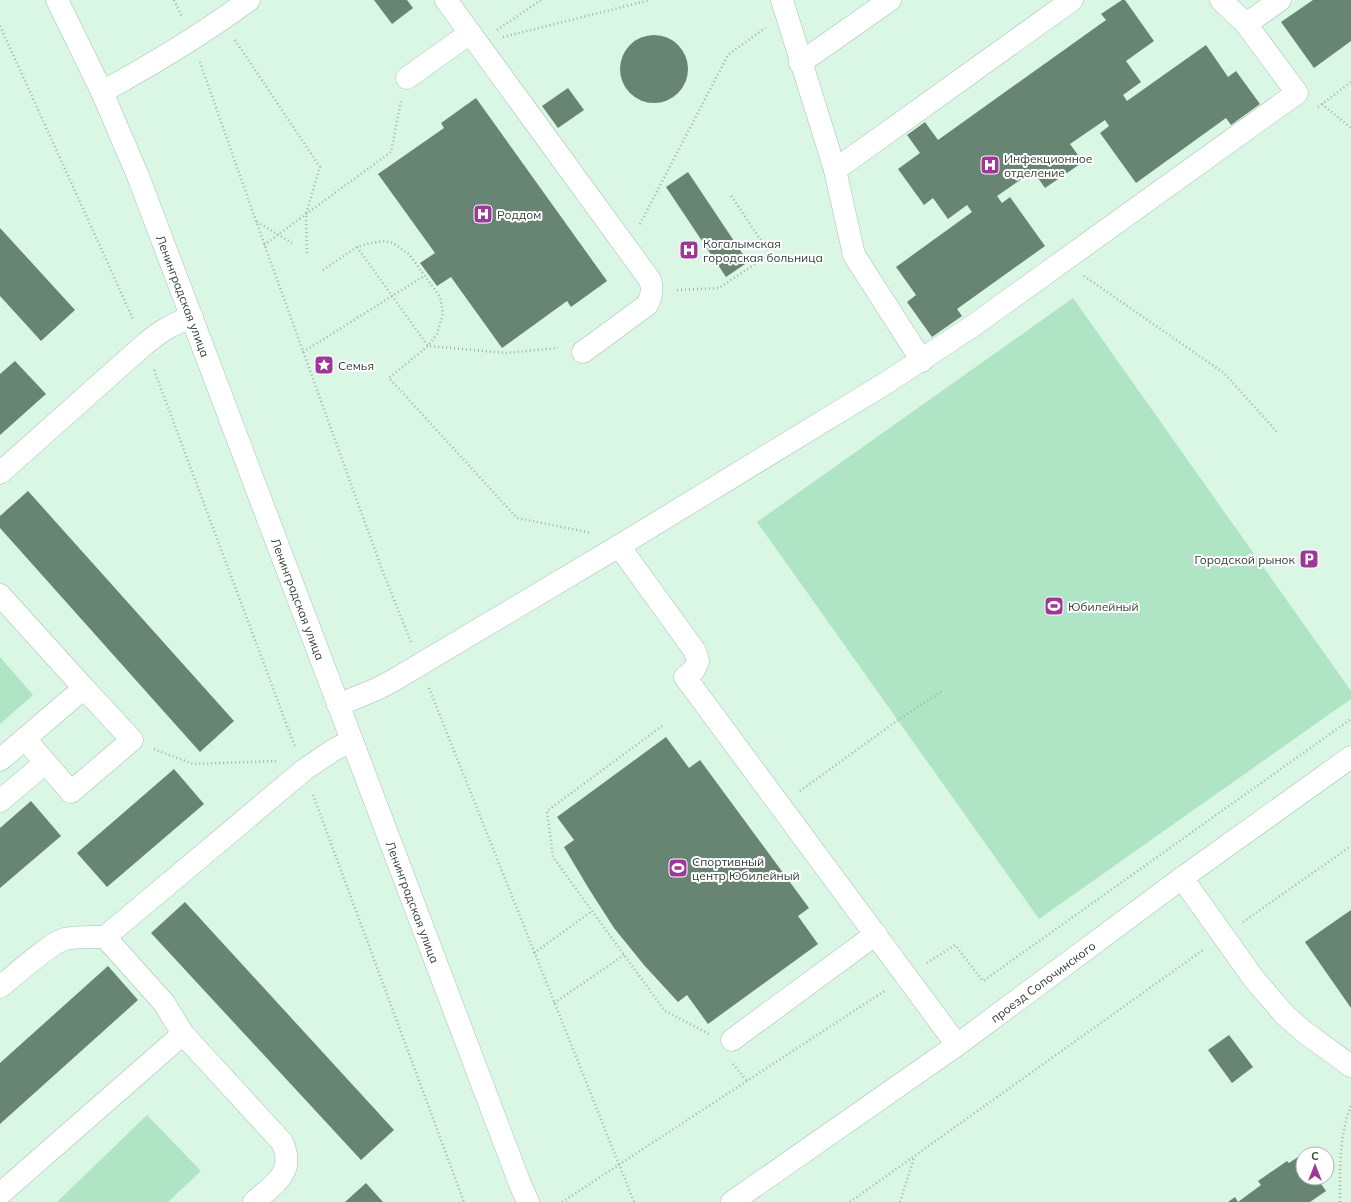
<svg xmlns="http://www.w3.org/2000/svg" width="1351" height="1202" font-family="Mulish,sans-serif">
<rect width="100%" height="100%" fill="#d9f7e4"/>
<g fill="#afe5c4">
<polygon points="1073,298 1351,691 1351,699 1039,919 757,522"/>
<polygon points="0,657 33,695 0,724"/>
<polygon points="147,1115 201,1171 168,1202 57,1202"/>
</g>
<g fill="#688473">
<polygon points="374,0 407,0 413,8 392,24"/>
<polygon points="1122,0 1125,0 1154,41 1126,61 1141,82 1123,95 1127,101 1206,45 1228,77 1236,71 1260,104 1231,125 1226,118 1136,183 1100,133 1109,126 1105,120 1070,144 1083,162 1045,188 1033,171 997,196 1002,203 1010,197 1045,246 957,309 962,316 932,337 907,302 916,295 896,267 972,212 967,205 948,219 933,198 924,205 898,169 920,153 907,135 925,122 938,140 1106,20 1101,14"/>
<polygon points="1313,0 1351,0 1351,41 1314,68 1281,22"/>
<circle cx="654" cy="69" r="34"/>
<polygon points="568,88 584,110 558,128 542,106"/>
<polygon points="476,98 607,281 571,307 567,301 502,348 451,277 437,286 420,263 435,253 378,174 444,128 441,123"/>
<polygon points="688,172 748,262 726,277 666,187"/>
<polygon points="0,228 75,310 41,341 0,296"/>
<polygon points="15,361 46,394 0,435 0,374"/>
<polygon points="28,491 234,721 200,752 0,528 0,516"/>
<polygon points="666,737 689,768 700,760 809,908 798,916 818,944 708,1024 687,995 678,1002 644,965 614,928 589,889 564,847 574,840 557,817"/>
<polygon points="174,769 204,804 107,887 77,853"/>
<polygon points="31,801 61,836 0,888 0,828"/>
<polygon points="185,902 394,1130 361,1160 151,933"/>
<polygon points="1351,910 1351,1008 1305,942"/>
<polygon points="108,966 138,1000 0,1124 0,1063"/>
<polygon points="1229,1035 1253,1067 1232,1083 1208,1050"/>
<polygon points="1301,1155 1303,1157 1303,1178 1317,1178 1326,1191 1310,1202 1228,1202 1235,1197 1238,1202 1261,1185 1258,1181 1287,1161 1289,1163"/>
<polygon points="366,1183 383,1202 345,1202"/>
</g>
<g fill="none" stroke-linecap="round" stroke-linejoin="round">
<defs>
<g id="minor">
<path id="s1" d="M57,0L102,92L138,176L520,1184L528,1202"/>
<path d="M446,0L650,280C653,289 652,296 647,305L583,352"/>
<polyline points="782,0 835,170 854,255 922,361"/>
<polyline points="1246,24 1280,0"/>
<polyline points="800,63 890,0"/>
<polyline points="407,78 470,33"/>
<path d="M102,92C153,64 202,35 249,0"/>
<polyline points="835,170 1072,0"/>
<path d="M0,473L145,344C161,331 172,324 192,317"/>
<polyline points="619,546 695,651 698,661 694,670 685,677 957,1045"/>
<polyline points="0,595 84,688 0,760"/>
<polyline points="338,705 377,689 394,680 619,546 886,383 974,325 1297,93 1246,24 1221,0"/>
<polyline points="25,739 71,792 132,740 84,688"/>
<polyline points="0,801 45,763"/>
<polyline points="1182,878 1254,979 1285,1015 1303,1031 1351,1066"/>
<path d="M105,937L164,1003L183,1034L282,1142C296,1173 275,1183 254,1202"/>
<path d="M0,987C14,976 50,943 65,939C78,936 92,937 105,937L304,770L335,749L352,741"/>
<polyline points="732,1040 876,934"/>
<polyline points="0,1194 183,1034"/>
<path id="s2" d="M732,1202L957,1045L1182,878L1351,757"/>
</g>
</defs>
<use href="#minor" stroke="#a5c2b0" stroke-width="23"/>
<g stroke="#9fb6a7" stroke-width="2.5" stroke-dasharray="1 3" stroke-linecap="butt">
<polyline points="174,0 182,17"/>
<polyline points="0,26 134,321"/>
<polyline points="497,30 541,0"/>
<polyline points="503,37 650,0"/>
<polyline points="235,40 320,167 306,214 307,253"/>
<polyline points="200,62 256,221 381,567 411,642"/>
<polyline points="1322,104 1351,128"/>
<polyline points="1318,107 1351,82"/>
<polyline points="257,222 292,243"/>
<polyline points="640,224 728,55 765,28"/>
<polyline points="264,245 306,214 391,152 401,101"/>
<polyline points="357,247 428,346 506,353 558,348"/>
<polyline points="323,270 357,247 370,243 383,241 393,243 409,254 440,297 443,313 437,334 428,346 389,378 517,518 592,533"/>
<polyline points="1084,276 1224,373 1277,432"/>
<polyline points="677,290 719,288 770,254 730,194"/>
<polyline points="303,352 424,276"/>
<polyline points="154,370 295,747"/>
<polyline points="429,688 634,1202"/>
<polyline points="662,726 547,811 553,857 592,911 665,1011 709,1034"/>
<polyline points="154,749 193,764 276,761"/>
<polyline points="800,791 898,720 942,691"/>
<polyline points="313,795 464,1202"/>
<polyline points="1243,922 1351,846"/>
<polyline points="534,953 592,911"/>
<polyline points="927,963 955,945 983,981 1351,719"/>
<polyline points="554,1003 624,955"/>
<polyline points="733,1064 747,1081"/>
<polyline points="562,1202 886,990"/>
<polyline points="850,1202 1203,950"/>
<polyline points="900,1202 914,1158"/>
<path d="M1340,1202C1340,1169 1339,1136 1351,1105"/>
</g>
<use href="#minor" stroke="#fff" stroke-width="22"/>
</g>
<defs>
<symbol id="hospital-square" viewBox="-11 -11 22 22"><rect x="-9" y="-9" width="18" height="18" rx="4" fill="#9f3698" stroke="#fff"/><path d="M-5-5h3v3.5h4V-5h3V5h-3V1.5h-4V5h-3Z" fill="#fff"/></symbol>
<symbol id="sight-square" viewBox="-11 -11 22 22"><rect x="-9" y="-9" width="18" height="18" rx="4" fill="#9f3698" stroke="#fff"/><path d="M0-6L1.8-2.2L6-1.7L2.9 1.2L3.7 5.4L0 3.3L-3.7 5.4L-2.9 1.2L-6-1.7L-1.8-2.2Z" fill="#fff"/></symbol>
<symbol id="parking-square" viewBox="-11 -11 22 22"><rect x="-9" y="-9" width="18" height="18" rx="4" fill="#9f3698" stroke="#fff"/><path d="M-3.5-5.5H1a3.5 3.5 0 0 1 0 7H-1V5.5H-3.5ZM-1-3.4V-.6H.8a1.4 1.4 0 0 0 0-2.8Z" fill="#fff"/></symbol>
<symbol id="stadium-square" viewBox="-11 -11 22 22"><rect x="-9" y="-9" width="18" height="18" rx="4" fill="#9f3698" stroke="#fff"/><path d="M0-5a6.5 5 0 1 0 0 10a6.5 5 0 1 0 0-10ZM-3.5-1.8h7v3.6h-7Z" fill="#fff"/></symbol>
</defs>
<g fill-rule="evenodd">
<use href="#hospital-square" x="979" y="154" width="22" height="22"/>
<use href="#hospital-square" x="472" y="203" width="22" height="22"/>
<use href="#hospital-square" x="678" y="239" width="22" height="22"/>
<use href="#sight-square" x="313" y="354" width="22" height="22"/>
<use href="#parking-square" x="1298" y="548" width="22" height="22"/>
<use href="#stadium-square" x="1043" y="595" width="22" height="22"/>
<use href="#stadium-square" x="667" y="857" width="22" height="22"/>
</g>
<g text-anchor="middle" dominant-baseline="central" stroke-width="4" stroke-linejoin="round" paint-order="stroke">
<g font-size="12" fill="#344038" stroke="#fff" text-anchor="start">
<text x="1004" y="158">Инфекционное<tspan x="1004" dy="14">отделение</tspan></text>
<text x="497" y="214">Роддом</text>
<text x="703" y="243">Когалымская<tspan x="703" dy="14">городская больница</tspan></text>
<text x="338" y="365">Семья</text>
<text x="1295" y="559" text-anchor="end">Городской рынок</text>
<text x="1068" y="606">Юбилейный</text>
<text x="692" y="861">Спортивный<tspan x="692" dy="14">центр Юбилейный</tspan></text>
</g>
<g font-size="12" fill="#344038" stroke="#fff">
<text stroke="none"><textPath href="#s1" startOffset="322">Ленинградская улица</textPath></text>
<text stroke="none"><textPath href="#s1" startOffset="646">Ленинградская улица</textPath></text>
<text stroke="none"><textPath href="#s1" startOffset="970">Ленинградская улица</textPath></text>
<text stroke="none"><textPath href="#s2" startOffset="381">проезд Сопочинского</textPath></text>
</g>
</g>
<g transform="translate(1315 1166)"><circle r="19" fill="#ffffff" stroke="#aeb3af"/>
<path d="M0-3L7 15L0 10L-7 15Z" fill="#9f3698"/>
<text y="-6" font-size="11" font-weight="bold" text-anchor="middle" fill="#344038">С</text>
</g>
</svg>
